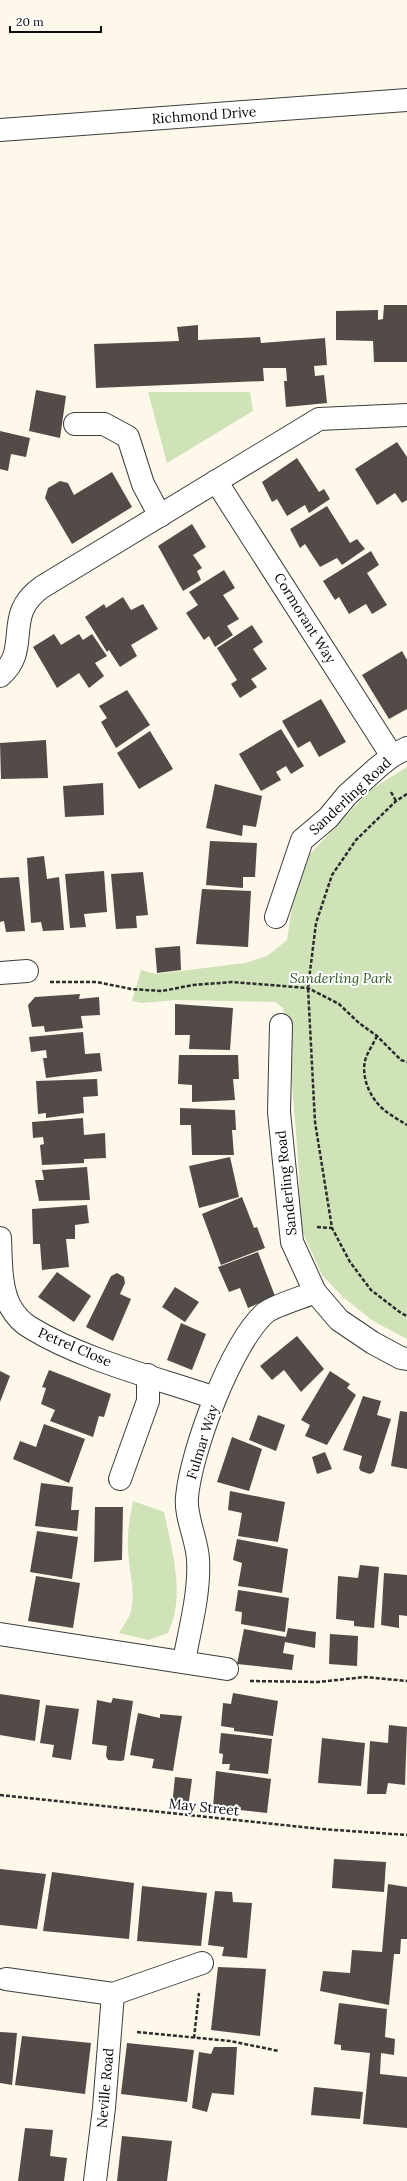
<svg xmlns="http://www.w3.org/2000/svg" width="407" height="2181" font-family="Lora,serif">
<rect width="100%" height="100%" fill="#fdf8ea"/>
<g fill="#d0e2b8">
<polygon points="148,392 250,392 253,411 167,463"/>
<polygon points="407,767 407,1339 373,1321 343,1297 322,1275 300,1226 299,1173 288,1030 283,1008 275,1002 176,1000 142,1003 132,1001 141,970 156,974 245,963 267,956 287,940 294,894 310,854 370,790"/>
<path d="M133,1501L164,1512C172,1551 186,1595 168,1633L148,1640L119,1633C122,1627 128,1620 130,1614C137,1593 128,1569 128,1547C127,1532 130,1516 133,1501Z"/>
</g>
<g fill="#524b48">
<polygon points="384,305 407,305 407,362 374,362 373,341 336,340 336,311 378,310 378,320 383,319"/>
<polygon points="198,325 198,340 260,337 261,343 325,338 327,365 314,366 315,376 324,375 327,403 286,407 284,381 287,381 286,368 263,368 264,381 96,388 94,344 179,341 177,327"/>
<polygon points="36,390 66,396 60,438 29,431"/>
<polygon points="0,431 30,438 26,457 11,454 8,471 0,469"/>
<polygon points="397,442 407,457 407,500 402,503 395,493 377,505 355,469"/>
<polygon points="297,458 319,492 324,489 330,499 309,513 305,505 287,516 277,499 272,502 262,482"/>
<polygon points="112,472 132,507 72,544 45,498 48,488 60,481 68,483 74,495"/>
<polygon points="327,506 350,543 357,539 365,549 342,565 337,558 320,567 305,544 300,548 290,529"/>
<polygon points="192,524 206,547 193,555 202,568 197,571 201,580 183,591 158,546"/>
<polygon points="371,551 379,565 367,573 387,605 372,614 366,604 349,614 339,597 335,600 323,581"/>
<polygon points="224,570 235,588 223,595 239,619 227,626 233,635 215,647 209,636 204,640 186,613 198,605 189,592"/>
<polygon points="123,597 131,610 143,604 158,629 131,645 137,656 120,667 109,650 107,652 85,617 104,604 106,608"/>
<polygon points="252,625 263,642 253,649 267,669 251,679 257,687 240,698 231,684 237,680 217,648"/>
<polygon points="54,634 61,645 79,634 83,640 92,634 107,656 95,663 104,676 89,688 79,673 57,688 33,647"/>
<polygon points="402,651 407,660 407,709 389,719 362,675"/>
<polygon points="127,690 150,725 116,748 101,722 107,718 99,706"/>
<polygon points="321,699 346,742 319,757 310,741 298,748 282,721"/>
<polygon points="281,729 304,766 291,774 286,766 276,772 281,780 261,791 239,754"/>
<polygon points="150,731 173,769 139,789 117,753"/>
<polygon points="46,740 48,778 1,779 0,743"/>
<polygon points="103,783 104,815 65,817 63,786"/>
<polygon points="215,784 262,796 256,827 243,825 242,836 206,828"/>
<polygon points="210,841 257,843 255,877 243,877 243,888 206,885"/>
<polygon points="44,856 47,879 59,877 64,930 43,931 41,922 31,923 27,858"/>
<polygon points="104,871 107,912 84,914 86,927 70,928 65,874"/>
<polygon points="143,872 148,915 136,916 137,928 116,929 111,874"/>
<polygon points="19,877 25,931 6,932 4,921 0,922 0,878"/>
<polygon points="202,889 251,891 248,947 196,944"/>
<polygon points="180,946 181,970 157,973 155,948"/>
<polygon points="80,994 79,999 99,997 100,1015 81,1016 83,1028 45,1032 44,1026 32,1027 28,1005 35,997"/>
<polygon points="175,1004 233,1008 230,1050 189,1049 190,1035 175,1035"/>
<polygon points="83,1032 85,1054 100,1053 102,1071 46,1078 43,1058 47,1058 46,1050 31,1052 29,1037"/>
<polygon points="179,1055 238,1055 239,1079 233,1079 235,1100 192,1102 192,1085 178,1084"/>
<polygon points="97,1079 98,1096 83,1097 84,1113 46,1118 46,1113 38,1114 36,1081"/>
<polygon points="180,1108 235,1110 236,1130 232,1130 234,1155 192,1155 191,1125 180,1125"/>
<polygon points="83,1118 84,1135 105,1133 106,1158 84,1159 84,1163 42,1165 40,1145 44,1144 43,1137 33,1138 32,1122"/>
<polygon points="230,1157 239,1197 199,1208 189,1166"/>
<polygon points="87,1167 90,1200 39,1201 35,1180 44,1180 42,1170"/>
<polygon points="242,1197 254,1228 257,1227 265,1248 221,1265 202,1214"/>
<polygon points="87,1205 89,1223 75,1225 75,1239 66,1239 69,1267 42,1270 40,1244 33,1244 32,1209"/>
<polygon points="258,1252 275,1296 248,1308 240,1288 229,1292 218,1267"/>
<polygon points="57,1272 91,1296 74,1322 38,1297"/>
<polygon points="117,1273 124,1277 125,1283 120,1294 131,1299 113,1341 86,1327 111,1276"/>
<polygon points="175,1287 199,1302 185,1322 162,1307"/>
<polygon points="181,1323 206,1334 192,1370 167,1360"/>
<polygon points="297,1336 324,1369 301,1392 284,1370 272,1380 260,1366"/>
<polygon points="49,1370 111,1394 104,1417 99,1416 93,1437 50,1421 55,1410 41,1404 46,1388 42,1387"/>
<polygon points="0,1371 10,1376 0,1402"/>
<polygon points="330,1371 350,1384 347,1388 356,1395 327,1445 305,1436 310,1425 301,1420"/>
<polygon points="363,1396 381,1401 377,1415 391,1419 374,1472 370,1474 361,1471 359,1468 362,1456 343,1450"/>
<polygon points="400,1411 407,1412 407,1469 391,1466"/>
<polygon points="258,1415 285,1425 276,1451 249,1440"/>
<polygon points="44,1424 85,1439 69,1483 13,1459 20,1441 36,1447"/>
<polygon points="232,1437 262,1449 249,1491 217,1482"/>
<polygon points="325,1452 332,1469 317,1474 312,1457"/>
<polygon points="41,1483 73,1487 71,1510 79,1510 77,1531 35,1526"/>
<polygon points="230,1491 285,1502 278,1542 238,1536 242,1513 228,1510"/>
<polygon points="95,1507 123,1507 122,1560 94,1562"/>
<polygon points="37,1531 78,1537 72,1579 30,1572"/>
<polygon points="237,1539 288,1549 282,1593 238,1586 242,1563 233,1560"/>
<polygon points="360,1565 379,1567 374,1628 354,1626 354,1621 336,1619 338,1576 358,1578"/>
<polygon points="384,1573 407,1575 407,1616 399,1615 399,1628 381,1625"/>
<polygon points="36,1576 80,1583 73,1628 28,1621"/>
<polygon points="238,1590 289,1598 285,1632 241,1624 242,1612 235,1611"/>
<polygon points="288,1628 316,1632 315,1648 285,1642 283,1653 294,1655 292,1670 237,1664 244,1629 286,1637"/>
<polygon points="330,1634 358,1636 357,1666 329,1664"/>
<polygon points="233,1693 278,1701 273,1736 234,1731 234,1728 221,1726 223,1703 231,1704"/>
<polygon points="0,1694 40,1700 35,1741 0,1735"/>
<polygon points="113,1698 133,1701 124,1760 121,1761 108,1760 106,1756 107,1746 92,1744 97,1700 111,1703"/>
<polygon points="46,1705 79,1709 71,1760 52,1757 54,1745 40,1743"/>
<polygon points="138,1713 160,1718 160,1714 182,1716 173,1771 152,1768 154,1759 130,1755"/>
<polygon points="389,1725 407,1727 405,1785 388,1783 386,1794 367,1794 370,1741 388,1743"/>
<polygon points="221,1733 272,1739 268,1774 229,1770 230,1764 222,1764 223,1754 219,1753"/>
<polygon points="322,1738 365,1743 361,1786 318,1783"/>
<polygon points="216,1771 271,1779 267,1813 213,1807"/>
<polygon points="175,1777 192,1779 188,1808 172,1805"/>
<polygon points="334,1859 386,1862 384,1892 332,1888"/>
<polygon points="0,1869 46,1874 37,1929 0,1925"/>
<polygon points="52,1872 134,1883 129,1939 43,1931"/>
<polygon points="388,1884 407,1887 407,1939 401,1939 400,1954 394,1954 389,2005 320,1991 323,1971 350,1973 352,1950 382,1952"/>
<polygon points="142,1886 207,1893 201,1946 137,1941"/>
<polygon points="215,1891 232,1892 233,1902 252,1903 247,1958 222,1956 224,1947 208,1945"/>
<polygon points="218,1967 266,1969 260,2036 211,2030"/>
<polygon points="339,2003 387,2009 385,2037 395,2039 394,2055 381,2053 380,2074 407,2077 407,2128 363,2124 370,2053 341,2050 341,2045 334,2044"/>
<polygon points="0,2032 17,2033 12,2085 0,2083"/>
<polygon points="22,2036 91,2043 85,2094 15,2085"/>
<polygon points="127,2043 194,2050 187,2102 121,2094"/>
<polygon points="214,2047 237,2047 234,2095 212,2093 207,2112 192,2108 199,2052 211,2054"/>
<polygon points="314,2087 363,2092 360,2119 311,2115"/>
<polygon points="25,2128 53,2130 50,2156 67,2158 64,2181 18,2181"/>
<polygon points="122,2136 172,2141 167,2181 117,2181"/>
</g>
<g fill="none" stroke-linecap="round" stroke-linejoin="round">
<defs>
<g id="minor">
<polyline points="0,130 407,100"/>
<polyline points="75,424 104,424 128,437 143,484 160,516"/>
<polyline points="216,481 392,756"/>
<path d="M0,676C33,648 1,616 42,587L319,419L407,415"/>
<polyline points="276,917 302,840 328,818 347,795 377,768 392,756 407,748"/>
<polyline points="0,973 27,971"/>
<polyline points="281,1025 279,1112 292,1242 315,1292 339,1320 373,1343 401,1358 407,1359"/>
<path d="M0,1238C1,1259 0,1287 10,1306C15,1315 22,1323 31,1328C83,1360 157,1378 215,1398"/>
<polyline points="120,1479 148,1401 148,1375"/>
<polyline points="0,1634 227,1669"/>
<path d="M184,1661C190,1628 200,1593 198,1559C197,1539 185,1517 187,1497C191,1451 231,1344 265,1313C273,1306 304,1297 315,1292"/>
<polyline points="6,1979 113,1994 202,1963"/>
<polyline points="95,2181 104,2108 113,1994"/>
</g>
</defs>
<use href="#minor" stroke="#3d3d3d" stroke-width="24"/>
<g stroke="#2c2c2c" stroke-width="2.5" stroke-dasharray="4 2" stroke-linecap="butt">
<polyline points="391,792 396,801"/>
<polyline points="407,794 396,801 356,840 332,875 316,923 308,988 315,1122 332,1228 350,1262 371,1290 401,1313 407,1316"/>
<polyline points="50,982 97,982 131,989 162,991 193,985 232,982 308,988 339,1004 359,1023 377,1036 401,1060 407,1062"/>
<path d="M377,1036C374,1042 370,1049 367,1055C359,1073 369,1097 383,1109C390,1115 399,1120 407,1125"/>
<polyline points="317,1227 332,1228"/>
<polyline points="250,1681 318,1682 365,1677 407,1681"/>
<polyline points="0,1795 321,1829 407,1835"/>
<polyline points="137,2032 230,2041 279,2051"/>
<polyline points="194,2038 199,1993"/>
</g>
<use href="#minor" stroke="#fff" stroke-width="22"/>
</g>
<g text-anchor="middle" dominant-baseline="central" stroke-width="4" stroke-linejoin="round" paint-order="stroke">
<g font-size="14" fill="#0a0a0a" stroke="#fff">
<text transform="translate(204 115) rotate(-4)">Richmond Drive</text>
<text transform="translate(305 618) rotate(58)">Cormorant Way</text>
<text transform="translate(350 796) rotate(-43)">Sanderling Road</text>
<text transform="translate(286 1183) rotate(-96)">Sanderling Road</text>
<text transform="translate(75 1347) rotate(23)">Petrel Close</text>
<text transform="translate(202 1442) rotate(-73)">Fulmar Way</text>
<text transform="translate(204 1807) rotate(6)">May Street</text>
<text transform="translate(105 2088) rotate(-85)">Neville Road</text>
</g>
<g font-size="14" font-style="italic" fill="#315923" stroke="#fff">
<text x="341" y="978">Sanderling Park</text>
</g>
</g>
<path d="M10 26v6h91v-6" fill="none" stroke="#0a0a0a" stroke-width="2"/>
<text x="16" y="26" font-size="12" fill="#0a0a0a" stroke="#ffffff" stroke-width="3" paint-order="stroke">20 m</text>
</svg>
